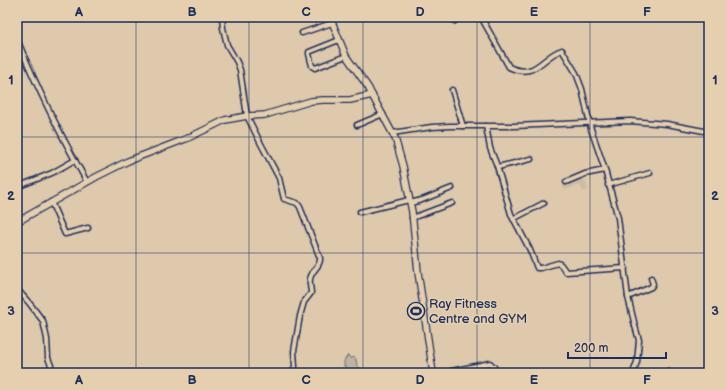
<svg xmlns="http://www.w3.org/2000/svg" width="726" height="390" font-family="'Balsamiq Sans',sans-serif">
<rect width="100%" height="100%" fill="#dec9ac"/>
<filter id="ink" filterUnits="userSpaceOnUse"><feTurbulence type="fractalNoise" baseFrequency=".025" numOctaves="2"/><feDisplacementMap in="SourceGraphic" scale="8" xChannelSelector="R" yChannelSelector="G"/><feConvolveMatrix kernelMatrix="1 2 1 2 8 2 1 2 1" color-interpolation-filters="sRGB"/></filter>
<g filter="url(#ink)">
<polygon fill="#ccbba5" points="583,176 588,190 583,192 580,185 564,190 563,185 578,180 578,178"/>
<polygon fill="#c2b2a0" stroke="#6e707f" points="348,355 351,359 354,357 356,359 357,366 360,368 356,373 348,373 347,368 344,366 344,361"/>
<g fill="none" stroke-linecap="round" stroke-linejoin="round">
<defs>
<g id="street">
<path d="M222,17L223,28L227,45L237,62L240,70L247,116L260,142L279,178L284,199L297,203L300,207L320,258C321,266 313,269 311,276C308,281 311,287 311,293L304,302L300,316L294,351L295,367L292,373"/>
<path d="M481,17L509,67C536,80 542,56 562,50L576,73L582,89L591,129L605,170L618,218L628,297L635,326L639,340L637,362L633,373"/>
<polyline points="455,21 460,17"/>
<polyline points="302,33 332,23"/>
<path d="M17,39C37,88 61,136 87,182"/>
<polyline points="339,40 309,52 309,54 312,66 315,68 346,56"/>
<polyline points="452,90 463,126"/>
<polyline points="357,125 383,114"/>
<polyline points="486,126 490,148 497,166 511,214 530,250 537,268 541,268 558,263 561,265 566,272 625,268"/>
<polyline points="392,133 432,127 450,126 514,126 630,121 667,124 709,132"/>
<polyline points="498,167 531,159"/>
<polyline points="566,182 585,174 605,170"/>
<polyline points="608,185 650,173"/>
<polyline points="17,187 52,173 75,160"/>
<polyline points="51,202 65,234 88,228"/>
<polyline points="410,203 422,200 452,188"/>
<polyline points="360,212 409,200"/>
<polyline points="412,218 452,203"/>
<polyline points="513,219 544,203"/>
<polyline points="17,289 30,304 43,321 47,339 48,358 54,373"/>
<polyline points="628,297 651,287 653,284 651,278"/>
<polyline points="442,373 490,363 494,367 495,373"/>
<polyline points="667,373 668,372"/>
</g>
<g id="secondary">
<polyline points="372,95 395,138 403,166 412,212 418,272 433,373"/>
<polyline points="17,222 96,177 128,161 188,138 225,120 247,116 265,115 311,101 323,100 350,100 372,95 368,87 346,56 330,17"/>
</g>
</defs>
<use href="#street" stroke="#1b2f5e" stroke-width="7"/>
<use href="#secondary" stroke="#1b2f5e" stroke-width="8"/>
<use href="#street" stroke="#e6cfaf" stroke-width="4"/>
<use href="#secondary" stroke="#e6cfaf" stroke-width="5.5"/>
</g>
</g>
<path fill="none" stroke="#1b2f5e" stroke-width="1" stroke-opacity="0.55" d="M136,17V373M249,17V373M363,17V373M477,17V373M590,17V373M17,137H709M17,253H709"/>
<defs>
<symbol id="stadium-ring" viewBox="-11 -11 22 22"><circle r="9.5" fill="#e6cfaf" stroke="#1b2f5e" stroke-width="1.5"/><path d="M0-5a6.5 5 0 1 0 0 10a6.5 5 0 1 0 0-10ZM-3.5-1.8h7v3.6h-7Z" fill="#1b2f5e"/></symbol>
</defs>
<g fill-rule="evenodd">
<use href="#stadium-ring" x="406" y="301" width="20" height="20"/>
</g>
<g text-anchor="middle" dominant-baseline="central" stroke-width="3" stroke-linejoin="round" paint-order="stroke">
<g font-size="13" fill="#1b2f5e" stroke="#e6cfaf" text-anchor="start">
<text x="429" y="304">Ray Fitness<tspan x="429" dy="15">Centre and GYM</tspan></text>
</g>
</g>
<rect width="726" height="390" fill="none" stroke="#e6cfaf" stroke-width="44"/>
<path d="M568 352v6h98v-6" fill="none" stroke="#1b2f5e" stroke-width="2"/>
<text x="574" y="352" font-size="12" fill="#1b2f5e" stroke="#e6cfaf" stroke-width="3" paint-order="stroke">200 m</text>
<rect x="22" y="22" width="682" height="346" fill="none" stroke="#1b2f5e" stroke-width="1.5"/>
<g font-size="13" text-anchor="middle" font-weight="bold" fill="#1b2f5e">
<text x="79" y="16">A</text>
<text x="192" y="16">B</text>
<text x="306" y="16">C</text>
<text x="420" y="16">D</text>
<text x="534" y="16">E</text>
<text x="647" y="16">F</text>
<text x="11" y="84">1</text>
<text x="715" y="84">1</text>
<text x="11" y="200">2</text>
<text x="715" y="200">2</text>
<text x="11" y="315">3</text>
<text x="715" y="315">3</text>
<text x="79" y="384">A</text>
<text x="192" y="384">B</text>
<text x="306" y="384">C</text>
<text x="420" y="384">D</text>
<text x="534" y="384">E</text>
<text x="647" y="384">F</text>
</g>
</svg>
